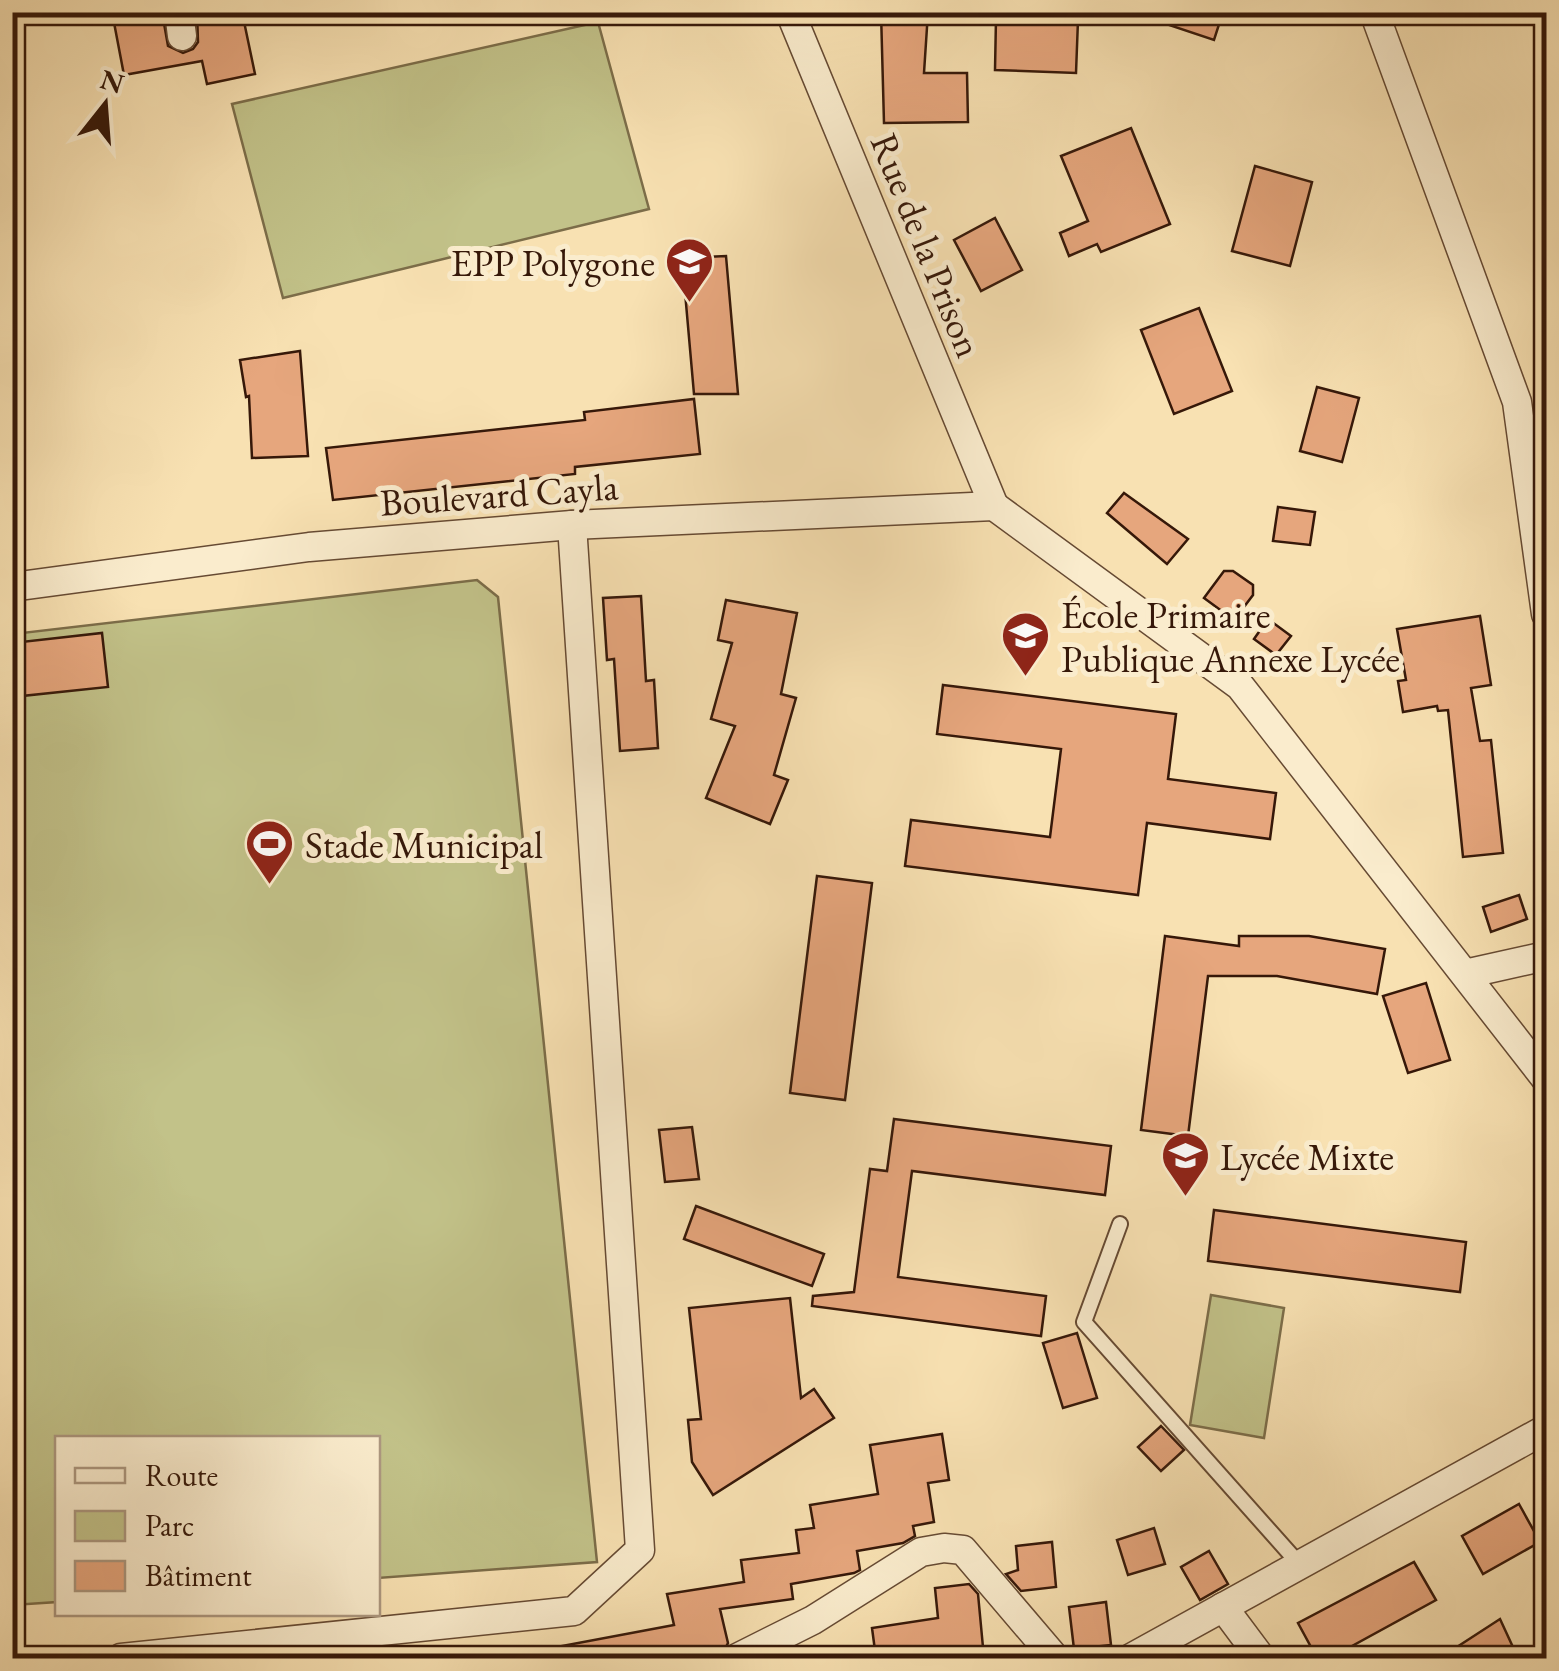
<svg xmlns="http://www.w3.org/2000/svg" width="1559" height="1671" font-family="'EB Garamond',serif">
<rect width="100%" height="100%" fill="#f8e1b2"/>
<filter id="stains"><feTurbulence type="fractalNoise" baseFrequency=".002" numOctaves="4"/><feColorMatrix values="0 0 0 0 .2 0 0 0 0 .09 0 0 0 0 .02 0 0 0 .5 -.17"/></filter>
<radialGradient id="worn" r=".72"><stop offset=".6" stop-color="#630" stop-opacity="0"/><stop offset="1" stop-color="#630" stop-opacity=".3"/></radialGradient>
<g fill="#c2c289" stroke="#7c6d49" stroke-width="2.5">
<polygon points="598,22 649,209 283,298 232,104"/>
<polygon points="477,580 498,597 597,1562 378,1578 378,1438 58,1438 57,1602 13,1605 13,634"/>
<polygon points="1211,1295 1284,1308 1264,1438 1190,1425"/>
</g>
<g fill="#e6a67d" stroke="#361809" stroke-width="2.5">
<polygon points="112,12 162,12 168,46 183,53 193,49 198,42 197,12 242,12 255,74 207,84 202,61 124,75"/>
<polygon points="881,12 928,12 924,73 967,73 968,122 884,123"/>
<polygon points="1146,12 1223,12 1214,40 1145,17"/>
<polygon points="996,18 1078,20 1076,73 995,70"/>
<polygon points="1131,128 1170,224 1101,252 1097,244 1069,256 1060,233 1088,221 1061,156"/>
<polygon points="1255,166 1312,182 1290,266 1232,251"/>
<polygon points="995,218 1022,270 981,291 954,240"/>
<polygon points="726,256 738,394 694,394 682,258"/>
<polygon points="1199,308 1232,391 1174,414 1141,330"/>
<polygon points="300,351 308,456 252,458 249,396 246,397 240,360"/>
<polygon points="1317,387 1359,398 1342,462 1300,451"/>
<polygon points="694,399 700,454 575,467 575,474 333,500 326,448 585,420 584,412"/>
<polygon points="1124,493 1188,539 1167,564 1107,513"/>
<polygon points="1278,507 1315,512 1310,545 1273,541"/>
<polygon points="1224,571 1233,571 1253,585 1253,595 1234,620 1204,598"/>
<polygon points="641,596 646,681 654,680 658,748 620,751 614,659 607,660 603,598"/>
<polygon points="726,600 797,613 781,694 796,698 774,775 788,780 770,824 706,798 735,726 711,719 732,643 718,640"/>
<polygon points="1480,616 1491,685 1471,688 1480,741 1491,740 1503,853 1463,857 1448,710 1438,711 1437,706 1403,712 1398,681 1406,680 1397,629"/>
<polygon points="1268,619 1291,636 1276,655 1254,639"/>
<polygon points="102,633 108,687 12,697 12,643"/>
<polygon points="943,685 1176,714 1168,779 1276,793 1270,839 1147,823 1138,895 905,866 911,820 1050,837 1061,749 937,734"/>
<polygon points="817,876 872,883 845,1100 790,1093"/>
<polygon points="1519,895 1527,919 1491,932 1483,907"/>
<polygon points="1165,936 1239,946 1239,936 1309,936 1385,949 1377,994 1277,976 1208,976 1188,1136 1141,1130"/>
<polygon points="1426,983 1450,1060 1408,1073 1383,996"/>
<polygon points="894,1119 1111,1146 1105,1195 912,1171 898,1277 1046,1296 1041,1336 812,1306 813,1296 854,1292 870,1169 887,1171"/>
<polygon points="692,1127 699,1179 665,1182 659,1130"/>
<polygon points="696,1206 824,1254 812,1286 684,1239"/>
<polygon points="1214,1210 1466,1242 1460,1292 1208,1261"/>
<polygon points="790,1298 801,1398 814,1389 834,1418 713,1495 692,1462 688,1420 701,1419 689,1308"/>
<polygon points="1077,1333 1097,1398 1063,1408 1043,1343"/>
<polygon points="1161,1426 1184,1450 1161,1471 1138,1447"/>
<polygon points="942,1434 949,1480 928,1483 934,1522 913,1526 915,1536 903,1543 857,1551 860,1570 854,1573 791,1584 793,1599 720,1609 728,1643 720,1658 563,1658 562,1646 674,1625 667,1594 744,1582 741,1560 799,1553 796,1530 814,1528 810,1505 878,1494 870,1445"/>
<polygon points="1519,1504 1540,1542 1483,1574 1462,1536"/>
<polygon points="1154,1528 1165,1564 1128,1575 1117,1540"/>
<polygon points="1052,1542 1056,1587 1021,1591 1006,1574 1018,1570 1016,1546"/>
<polygon points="1209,1551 1228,1584 1200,1600 1181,1567"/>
<polygon points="1414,1562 1436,1600 1330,1658 1317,1658 1298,1623"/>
<polygon points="969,1584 978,1594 984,1658 876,1658 872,1628 938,1618 935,1588"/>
<polygon points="1106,1602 1111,1645 1074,1649 1069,1607"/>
<polygon points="1500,1619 1518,1658 1440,1658"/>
</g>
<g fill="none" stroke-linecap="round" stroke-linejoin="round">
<defs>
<polyline id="service" points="1120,1224 1084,1322 1300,1565"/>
<g id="minor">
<polyline points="179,12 182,36"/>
<polyline points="790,12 994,506"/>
<polyline points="1374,12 1517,402 1546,614"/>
<polyline points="994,506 1240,686 1546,1079"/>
<polyline points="12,587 309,547 572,525 994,506"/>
<polyline points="1465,974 1546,956"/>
<polyline points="1223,1607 1261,1658"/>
<polyline points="121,1658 574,1611 640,1550 572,525"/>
<polyline points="737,1658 813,1620 921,1552 944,1548 963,1550 1055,1658"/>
<polyline points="1131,1658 1546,1429"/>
</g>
</defs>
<use href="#service" stroke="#664a33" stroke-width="18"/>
<use href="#minor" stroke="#664a33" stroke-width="31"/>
<use href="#service" stroke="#faeccd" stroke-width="14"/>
<use href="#minor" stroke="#faeccd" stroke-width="28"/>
</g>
<defs>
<symbol id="school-pin" viewBox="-11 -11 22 30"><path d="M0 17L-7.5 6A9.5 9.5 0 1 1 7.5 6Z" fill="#8f2418" stroke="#faeccd"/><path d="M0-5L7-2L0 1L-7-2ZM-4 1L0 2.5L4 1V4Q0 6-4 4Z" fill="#fff"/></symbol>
<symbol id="stadium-pin" viewBox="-11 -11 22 30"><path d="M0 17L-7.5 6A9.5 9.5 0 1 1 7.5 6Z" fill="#8f2418" stroke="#faeccd"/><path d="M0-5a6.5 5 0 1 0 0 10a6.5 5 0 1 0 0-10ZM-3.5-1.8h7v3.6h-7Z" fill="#fff"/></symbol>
</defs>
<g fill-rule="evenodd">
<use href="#school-pin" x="662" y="234" width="55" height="75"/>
<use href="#school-pin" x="998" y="608" width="55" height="75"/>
<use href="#stadium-pin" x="242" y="816" width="55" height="75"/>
<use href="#school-pin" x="1158" y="1128" width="55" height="75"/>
</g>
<g text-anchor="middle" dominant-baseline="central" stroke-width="10" stroke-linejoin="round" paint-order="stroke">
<g font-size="38" fill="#361809" stroke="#faeccd">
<text transform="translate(927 245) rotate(68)">Rue de la Prison</text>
<text transform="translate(499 494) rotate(-4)">Boulevard Cayla</text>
</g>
<g font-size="38" fill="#361809" stroke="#faeccd" text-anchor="start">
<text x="655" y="262" text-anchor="end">EPP Polygone</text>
<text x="1061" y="614">École Primaire<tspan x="1061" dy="44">Publique Annexe Lycée</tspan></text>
<text x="305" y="844">Stade Municipal</text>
<text x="1220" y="1156">Lycée Mixte</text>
</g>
</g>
<rect width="1559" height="1671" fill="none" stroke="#f8e1b2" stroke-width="50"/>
<rect x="15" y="15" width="1529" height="1641" fill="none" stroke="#361809" stroke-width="5"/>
<rect x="25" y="25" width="1509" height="1621" fill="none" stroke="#361809" stroke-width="2.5"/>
<rect x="55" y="1436" width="325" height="180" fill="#faeccd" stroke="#ac977f" stroke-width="2.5"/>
<rect x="75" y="1468" width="50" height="15" fill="#faeccd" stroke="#ac977f" stroke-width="2.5"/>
<text x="145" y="1486" font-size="30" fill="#361809">Route</text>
<rect x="75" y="1511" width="50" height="30" fill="#c2c289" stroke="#ac977f" stroke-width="2.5"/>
<text x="145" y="1536" font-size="30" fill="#361809">Parc</text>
<rect x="75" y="1561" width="50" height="30" fill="#e6a67d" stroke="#ac977f" stroke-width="2.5"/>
<text x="145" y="1586" font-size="30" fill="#361809">Bâtiment</text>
<g transform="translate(105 105) rotate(17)" stroke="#faeccd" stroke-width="8" paint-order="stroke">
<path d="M0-8L18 38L0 25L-18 38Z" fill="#361809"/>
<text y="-15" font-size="28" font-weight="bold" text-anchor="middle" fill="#361809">N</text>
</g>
<rect width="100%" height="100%" filter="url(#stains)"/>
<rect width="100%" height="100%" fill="url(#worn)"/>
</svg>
